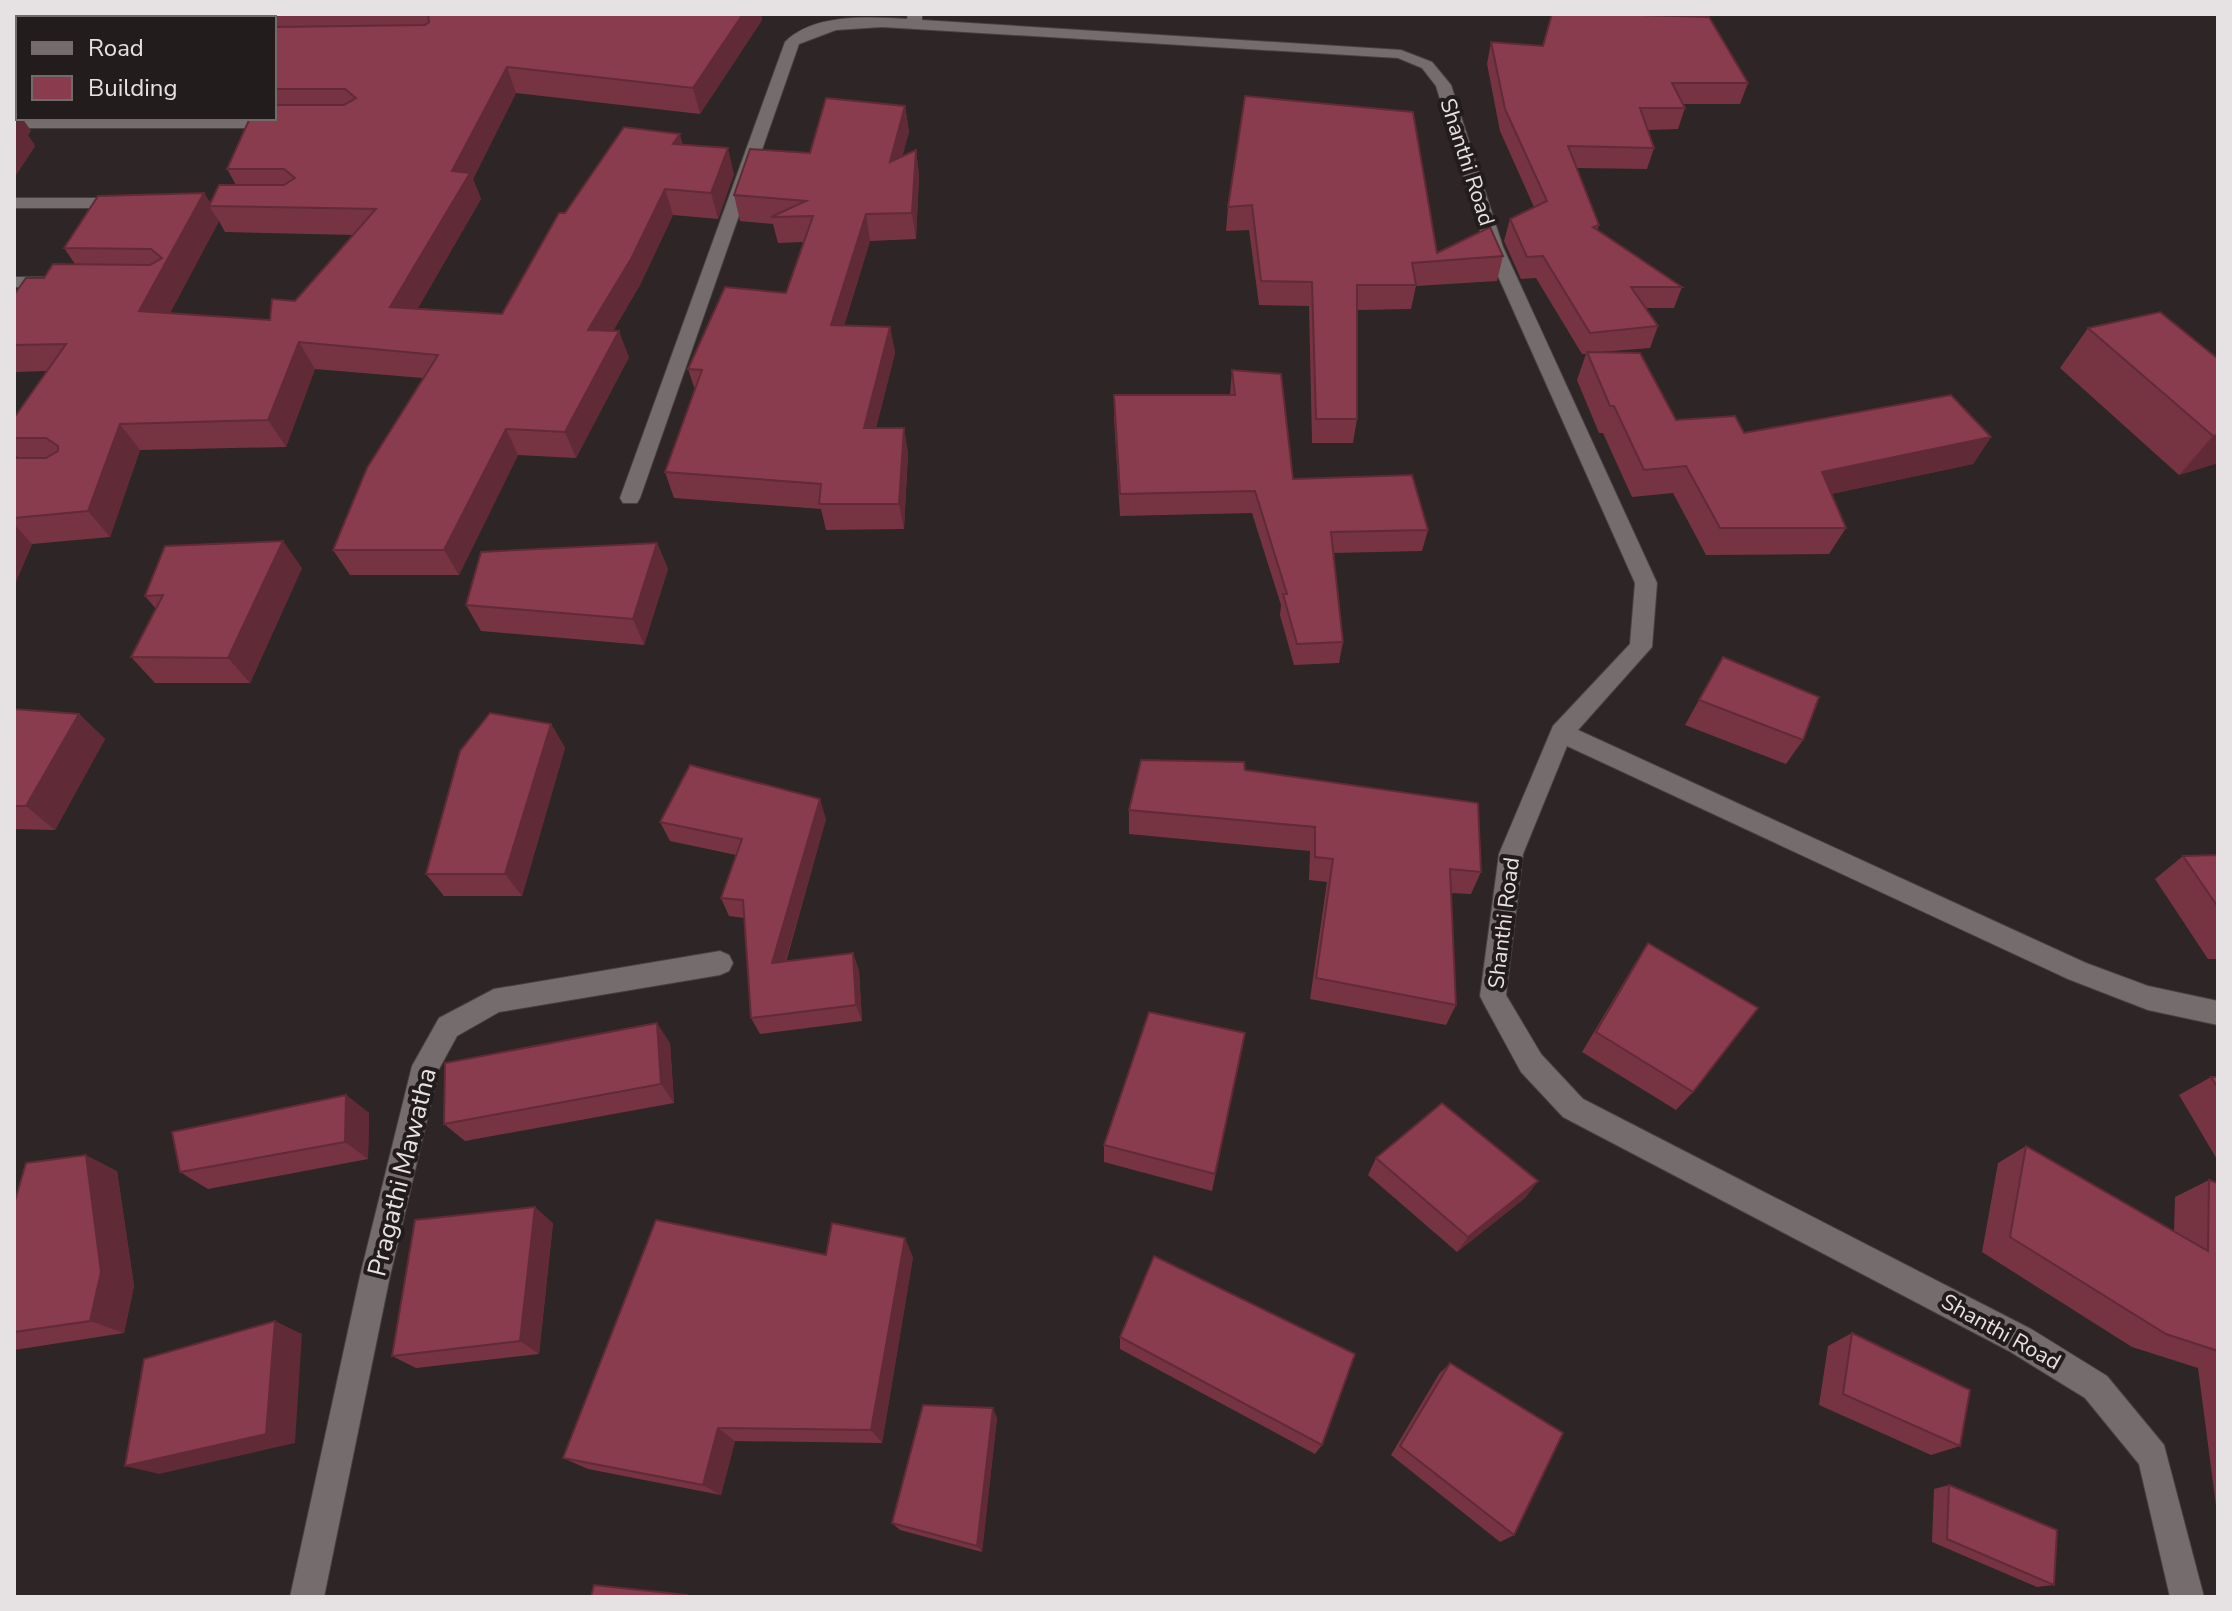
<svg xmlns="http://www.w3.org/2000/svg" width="2232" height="1611" font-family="'Nunito Sans',sans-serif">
<rect width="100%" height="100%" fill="#2d2526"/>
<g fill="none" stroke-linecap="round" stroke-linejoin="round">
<defs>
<g id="minor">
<path d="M908,14H922V20L1401,50L1432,62L1451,85L1503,247L1657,583L1652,647L1578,730L2086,963L2148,986L2218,1001V1025L2148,1010L2068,979L1567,746L1523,854L1506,995L1541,1054L1583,1099L2031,1329L2107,1376L2164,1445L2204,1597H2170L2139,1464L2085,1398L2009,1351L1563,1117L1521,1072L1484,1004L1480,996L1499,854L1553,726L1630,644L1635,583L1485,247L1436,86L1422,68L1398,58L882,27L836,30L799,44L640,498L637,503H623L620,498L785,42C814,13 869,17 907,19Z"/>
<polygon points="14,118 280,118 288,123 280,128 14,128"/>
<polygon points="14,198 124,198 132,203 124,208 14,208"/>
<polygon points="14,277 54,277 63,282 54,287 14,287"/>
<polygon points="720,951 729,955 733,963 729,971 720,975 499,1012 457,1036 439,1069 390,1276 324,1597 290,1597 360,1276 412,1066 439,1018 494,989"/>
</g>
</defs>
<use href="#minor" stroke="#474142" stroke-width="2"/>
<use href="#minor" fill="#746c6d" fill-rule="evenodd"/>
</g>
<g fill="#763442" fill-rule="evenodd">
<polygon points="14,14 119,14 116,18 18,18 18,118 22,118 31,131 28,135 35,146 14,178"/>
<path d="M264,14H761L762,20L700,114L516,93L473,179L481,199L418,308L502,314L565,213L683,145L734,174L718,219L673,215L640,285L613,331L629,357L576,458L518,455L459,575H350L333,550L423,378L315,369L286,447L140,450L110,537L32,544L14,586V458H18L14,454V418L47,371L14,372V295L44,278L75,264L64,248L204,193L211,204L236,185L227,169L274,118V18H266ZM219,221L225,232L353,235L295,301L270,320L170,313Z"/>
<polygon points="1642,15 1748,83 1740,104 1683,104 1685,108 1678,129 1648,130 1654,148 1647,169 1577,168 1599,225 1597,230 1682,287 1674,308 1646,308 1658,326 1650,348 1600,352 1676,420 1744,433 1991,437 1973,464 1831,494 1846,528 1829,554 1706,555 1673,493 1632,497 1603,433 1599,433 1577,380 1586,354 1582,354 1536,278 1521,279 1504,241 1510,219 1534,207 1500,131 1487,64 1491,42 1543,46"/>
<polygon points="1245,96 1437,253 1503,256 1497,281 1416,286 1411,309 1357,310 1357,419 1353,443 1312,443 1309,306 1259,305 1249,230 1226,231 1228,207"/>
<polygon points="905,106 909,132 902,156 916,150 919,176 916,239 870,241 844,326 890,327 895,353 876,428 904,428 908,454 904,529 826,530 821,509 674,498 665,472 695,390 688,369 786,293 803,242 778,243 773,224 740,221 734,195 810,153"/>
<polygon points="2088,328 2218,359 2218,463 2179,475 2060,368"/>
<polygon points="1232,370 1293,479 1428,530 1422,551 1333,553 1343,642 1339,663 1294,665 1280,615 1281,605 1252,513 1120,516 1114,418 1114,395 1230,395"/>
<polygon points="657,543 668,569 644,645 481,631 466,605"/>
<polygon points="302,568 250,683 155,683 131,657 156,609 145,596"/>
<polygon points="1723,657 1803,740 1786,764 1685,725"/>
<polygon points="14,709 79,714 105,739 55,830 14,829"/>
<polygon points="551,724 565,748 522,896 444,896 426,874"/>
<polygon points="1245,770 1481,872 1471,894 1451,893 1456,1005 1446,1025 1310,999 1327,882 1309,880 1310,851 1129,834 1129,810"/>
<polygon points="826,819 786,962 853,953 859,971 862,1021 760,1034 751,1018 744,918 729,916 721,898 736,855 670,841 660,822"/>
<polygon points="2218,855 2218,959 2208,959 2155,879 2183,856"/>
<polygon points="1648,943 1693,1092 1676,1110 1582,1052 1634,965"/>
<polygon points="1245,1033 1212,1191 1104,1162 1104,1145"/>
<polygon points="670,1043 674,1103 465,1141 444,1124"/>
<polygon points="2211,1077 2218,1077 2218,1161 2179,1095"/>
<polygon points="346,1095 369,1113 368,1159 208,1189 180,1172"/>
<polygon points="2026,1146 2174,1232 2175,1197 2209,1180 2218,1183 2218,1521 2198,1368 2132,1347 1982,1252 1998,1163"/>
<polygon points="1376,1158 1538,1181 1525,1198 1457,1252 1368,1175"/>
<polygon points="117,1171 134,1286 124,1333 14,1350 14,1204"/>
<polygon points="553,1223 539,1354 416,1368 392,1356"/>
<polygon points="826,1255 913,1257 882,1443 735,1441 721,1495 588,1469 563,1458"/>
<polygon points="1852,1333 1960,1446 1931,1455 1819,1405 1828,1346"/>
<polygon points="1120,1337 1322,1445 1315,1454 1120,1349"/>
<polygon points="1450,1363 1514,1535 1500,1542 1391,1455 1439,1374"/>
<polygon points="997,1418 982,1552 900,1530 892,1523"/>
<polygon points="1949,1485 2054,1585 2037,1587 1932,1542 1934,1489"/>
</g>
<g fill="#602a36">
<polygon points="80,14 119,14 116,18 77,18"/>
<polygon points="743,14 761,14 762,20 700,114 693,88"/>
<polygon points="507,67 516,93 473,179 481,199 403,333 390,307 452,171"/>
<polygon points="905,106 909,132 894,188 890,162"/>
<polygon points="14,107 18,113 18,118 22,118 31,131 28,135 35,146 14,178"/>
<polygon points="680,134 687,161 673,144"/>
<polygon points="728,148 734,174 718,219 711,193"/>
<polygon points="916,150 919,176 916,239 912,213"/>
<polygon points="665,189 673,215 640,285 598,356 588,330"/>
<polygon points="204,193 212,206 209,206 219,221 157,337 139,311"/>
<polygon points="866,214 870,241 836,351 831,325"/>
<polygon points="890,327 895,353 869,454 864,428"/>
<polygon points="619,331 629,357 576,458 565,432"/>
<polygon points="299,342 315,369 286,447 268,420"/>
<polygon points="120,424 140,450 110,537 88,511"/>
<polygon points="904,428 908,454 904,529 899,504"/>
<polygon points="506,429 518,455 459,575 444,550"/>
<polygon points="2218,435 2218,463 2179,475 2213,436"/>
<polygon points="1991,437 1973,464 1807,499 1822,472"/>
<polygon points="14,524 32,544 14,586"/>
<polygon points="283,541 302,568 250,683 228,658"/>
<polygon points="657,543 668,569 644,645 633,619"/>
<polygon points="79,714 105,739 55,830 26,806"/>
<polygon points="551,724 565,748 522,896 505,874"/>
<polygon points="820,799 826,819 780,980 772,963"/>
<polygon points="853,953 859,971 862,1021 856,1005"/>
<polygon points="657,1023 670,1043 674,1103 661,1084"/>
<polygon points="346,1095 369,1113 368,1159 345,1142"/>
<polygon points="86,1155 117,1171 134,1286 124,1333 90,1321"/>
<polygon points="1538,1181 1525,1198 1457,1252 1468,1237"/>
<polygon points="535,1207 553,1223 539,1354 520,1341"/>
<polygon points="905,1238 913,1257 882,1443 871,1430"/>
<polygon points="275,1321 302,1334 295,1443 159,1474 125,1466"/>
<polygon points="993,1408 997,1418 982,1552 977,1546"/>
<polygon points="718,1428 735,1441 721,1495 703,1485"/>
</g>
<g fill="#893c4d" stroke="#602a36" stroke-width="2">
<polygon points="14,14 80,14 77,18 18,18 18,86 14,86"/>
<polygon points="427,14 743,14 693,88 507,67 452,171 470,173 390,307 502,314 559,213 565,213 624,127 680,134 673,144 728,148 711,193 665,189 631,259 588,330 619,331 565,432 506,429 444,550 333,550 367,468 438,355 299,342 268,420 120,424 88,511 14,518 14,458 46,458 58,451 58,446 46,438 14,438 14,418 66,344 14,345 14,295 26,278 44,278 53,264 150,265 162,258 151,249 64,248 98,196 204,193 139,311 270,320 272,299 295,301 376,209 209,206 219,185 284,185 295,178 284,169 227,169 250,118 274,118 274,105 344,105 356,98 345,89 274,89 274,27 425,25 429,22 428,14"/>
<polygon points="1552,14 1642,14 1642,15 1709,17 1748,83 1672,83 1685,108 1640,108 1654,148 1568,146 1599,225 1593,227 1682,287 1631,287 1658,326 1590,333 1543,256 1527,257 1510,219 1547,201 1505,109 1491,42 1543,46"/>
<polygon points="1245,96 1413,112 1437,253 1490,227 1503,256 1412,263 1416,285 1357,285 1357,419 1316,419 1312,282 1261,281 1252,205 1228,207"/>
<polygon points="826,98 905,106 890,162 916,150 912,213 866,214 831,325 890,327 864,428 904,428 899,504 819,504 821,484 665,472 702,370 688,369 725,287 786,293 813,216 771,217 806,201 734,195 750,149 810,153"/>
<polygon points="2160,312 2218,359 2218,435 2213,436 2088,328"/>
<polygon points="1587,352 1640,353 1676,420 1735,416 1744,433 1951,395 1991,437 1822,472 1846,528 1720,528 1686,466 1644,470 1614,406 1610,406"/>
<polygon points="1232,370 1281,374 1293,479 1412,475 1428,530 1331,532 1343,642 1297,644 1283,594 1287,594 1255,491 1120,494 1114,395 1235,395"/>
<polygon points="283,541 228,658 131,657 163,595 145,596 165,546"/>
<polygon points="657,543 633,619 466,605 481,552"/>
<polygon points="1723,657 1819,697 1803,740 1699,700"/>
<polygon points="14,709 79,714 26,806 14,806"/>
<polygon points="490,713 551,724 505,874 426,874 460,751"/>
<polygon points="1141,760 1244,762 1245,770 1478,803 1481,872 1450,869 1456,1005 1316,978 1333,859 1315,857 1315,827 1129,810"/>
<polygon points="690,765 820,799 772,963 853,953 856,1005 751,1018 743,900 721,898 742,839 660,822"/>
<polygon points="2218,855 2218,907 2183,856"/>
<polygon points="1648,943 1758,1008 1693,1092 1596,1032"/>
<polygon points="1149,1012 1245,1033 1215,1174 1104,1145"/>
<polygon points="657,1023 661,1084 444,1124 445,1063"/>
<polygon points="2211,1077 2218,1077 2218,1088"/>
<polygon points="346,1095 345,1142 180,1172 172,1132"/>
<polygon points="1442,1103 1538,1181 1468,1237 1376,1158"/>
<polygon points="2026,1146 2208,1251 2209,1180 2218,1183 2218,1351 2166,1334 2010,1237"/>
<polygon points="86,1155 101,1272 90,1321 14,1332 14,1204 26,1163"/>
<polygon points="535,1207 520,1341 392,1356 415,1220"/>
<polygon points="656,1220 826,1255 832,1223 905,1238 871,1430 718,1428 703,1485 563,1458"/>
<polygon points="1154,1256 1355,1354 1322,1445 1120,1337"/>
<polygon points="275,1321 266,1434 125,1466 144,1359"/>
<polygon points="1852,1333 1970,1390 1960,1446 1843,1394"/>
<polygon points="1450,1363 1563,1433 1514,1535 1400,1446"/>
<polygon points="923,1405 993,1408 977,1546 892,1523"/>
<polygon points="1949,1485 2057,1530 2054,1585 1947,1539"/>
<polygon points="594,1585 687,1595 687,1597 591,1597"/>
</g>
<g text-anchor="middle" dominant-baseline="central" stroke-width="8" stroke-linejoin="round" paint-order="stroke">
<g font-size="22" fill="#e6e1e2" stroke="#231c1d">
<text transform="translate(1467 162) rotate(72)">Shanthi Road</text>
<text transform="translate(1504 923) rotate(-83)">Shanthi Road</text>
<text transform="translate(2001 1332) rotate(29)">Shanthi Road</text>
</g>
<g font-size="26" fill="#e6e1e2" stroke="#231c1d">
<text transform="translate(402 1172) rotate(-76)">Pragathi Mawatha</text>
</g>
</g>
<rect width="2232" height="1611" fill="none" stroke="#e6e1e2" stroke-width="32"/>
<rect x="16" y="16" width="260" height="104" fill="#231c1d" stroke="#716b6c" stroke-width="2"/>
<rect x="32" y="42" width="40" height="12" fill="#746c6d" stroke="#716b6c" stroke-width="2"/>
<text x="88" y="56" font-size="24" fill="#e6e1e2">Road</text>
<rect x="32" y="76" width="40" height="24" fill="#893c4d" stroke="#716b6c" stroke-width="2"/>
<text x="88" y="96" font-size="24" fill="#e6e1e2">Building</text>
</svg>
